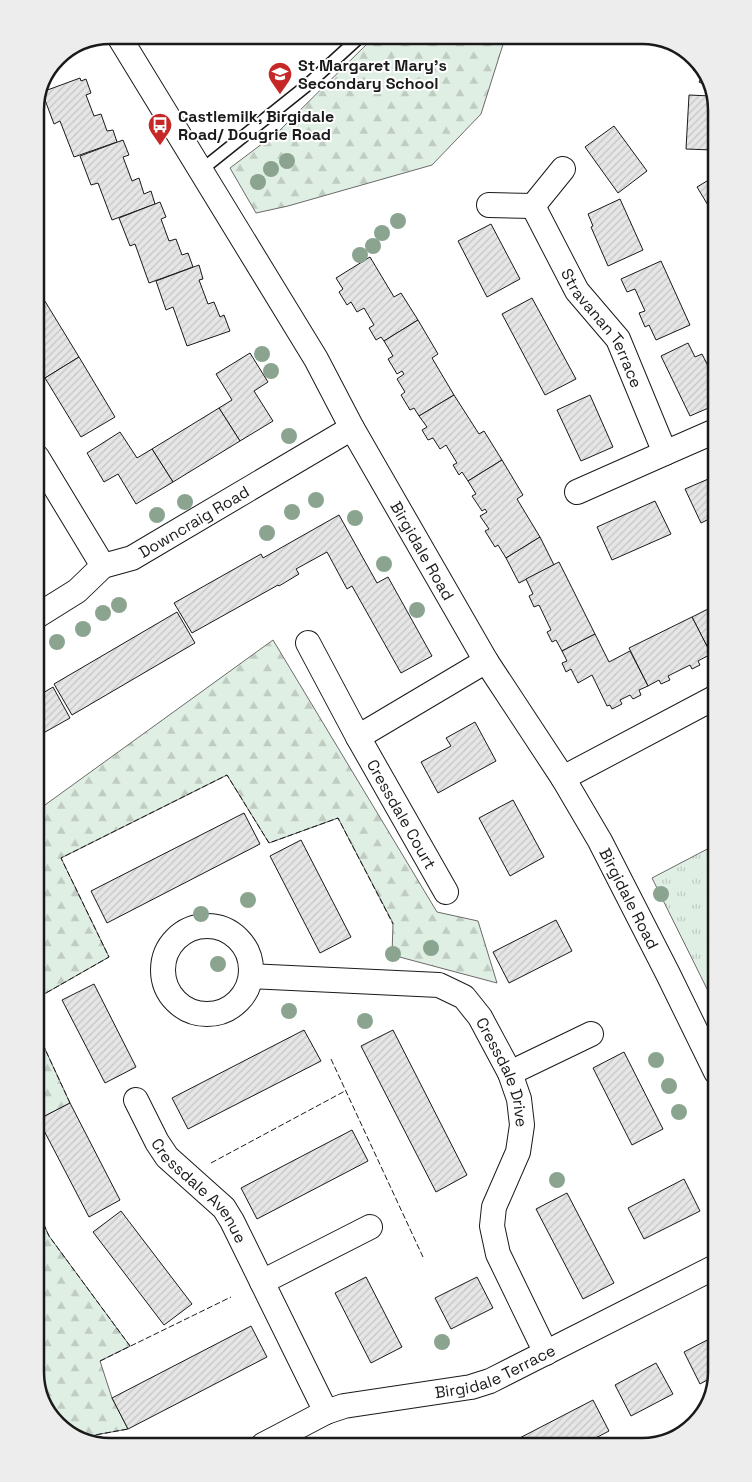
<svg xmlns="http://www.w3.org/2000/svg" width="752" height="1482" font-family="'Space Grotesk',sans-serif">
<defs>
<pattern id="grass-tufts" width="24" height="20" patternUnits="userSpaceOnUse" patternTransform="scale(1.25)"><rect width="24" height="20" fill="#e0efe3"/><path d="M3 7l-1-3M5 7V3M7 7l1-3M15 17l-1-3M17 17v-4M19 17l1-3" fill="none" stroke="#c0ccc2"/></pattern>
<pattern id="forest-firs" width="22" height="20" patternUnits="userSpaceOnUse" patternTransform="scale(1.25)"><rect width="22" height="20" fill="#e0efe3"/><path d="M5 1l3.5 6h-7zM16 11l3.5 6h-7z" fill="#c0ccc2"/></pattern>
<pattern id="building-hatch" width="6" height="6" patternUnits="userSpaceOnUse" patternTransform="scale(1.25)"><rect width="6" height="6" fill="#e6e6e6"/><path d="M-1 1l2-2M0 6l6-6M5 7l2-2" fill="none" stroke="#c5c5c5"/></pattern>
</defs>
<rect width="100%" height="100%" fill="#fff"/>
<polygon fill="url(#grass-tufts)" stroke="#6a6a6a" points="715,845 715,1005 652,878"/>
<g fill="url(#forest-firs)" stroke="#6a6a6a">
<polygon points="376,35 506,35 481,114 432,165 288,206 256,213 230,168 279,131"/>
<polygon points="273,640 437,912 478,921 497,983 392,955 393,923 338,818 269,843 227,775 61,858 109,957 39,997 38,810"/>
<polygon points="39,1036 70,1103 39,1119"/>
<polygon points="40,1216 49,1236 130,1346 100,1361 112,1398 128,1429 95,1435 94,1442 65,1432 41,1400"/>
</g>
<g fill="url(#building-hatch)" stroke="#1a1a1a">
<polygon points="697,64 711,82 711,88 699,82 702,76 693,70"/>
<polygon points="80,78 81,81 86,79 91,93 86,95 94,116 101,114 107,131 113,130 117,142 74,157 60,121 54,124 42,92"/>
<polygon points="689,95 711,96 712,150 686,149"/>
<polygon points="614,126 647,171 618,193 585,147"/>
<polygon points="123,140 129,155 123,157 132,181 139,178 144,194 151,191 155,204 112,220 98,183 91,185 80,156"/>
<polygon points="712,178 712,212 697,187"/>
<polygon points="620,199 643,250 608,266 591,227 593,226 588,214"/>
<polygon points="160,202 166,217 161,219 169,241 176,239 182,255 188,253 193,267 149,283 135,244 130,246 119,218"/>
<polygon points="491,224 520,279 487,297 458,241"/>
<polygon points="370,257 394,297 401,293 418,320 384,341 381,337 376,340 369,328 374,325 364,308 357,312 351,302 347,305 339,292 343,289 336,278"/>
<polygon points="661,261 690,325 656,340 649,325 645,327 639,313 645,311 635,289 627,292 621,279"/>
<polygon points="199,265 203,279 199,280 208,304 214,302 220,317 224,315 230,331 187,346 173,307 166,310 156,281"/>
<polygon points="36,286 43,298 36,302"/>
<polygon points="43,298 79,357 45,378 36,364 36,302"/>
<polygon points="532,298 576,379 545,395 502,314"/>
<polygon points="418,320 438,354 432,358 454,395 419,416 414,408 410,410 401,395 405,392 397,379 404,374 402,371 397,374 388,359 393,356 384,341"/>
<polygon points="688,343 695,357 702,354 713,376 713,406 690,416 661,356"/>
<polygon points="250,353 268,382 254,391 273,421 240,441 219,408 232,400 216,374"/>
<polygon points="79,357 115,417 81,437 45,378"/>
<polygon points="454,395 479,434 484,431 502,460 468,481 462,472 459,475 453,465 457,463 446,445 440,449 433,438 428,440 422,430 427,427 419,416"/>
<polygon points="590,395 613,447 581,461 557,410"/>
<polygon points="219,408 240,441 173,482 152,449"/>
<polygon points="120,432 137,458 152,449 173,482 136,504 118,474 104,482 87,453"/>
<polygon points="502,460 523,495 517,499 540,537 506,558 498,545 495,547 485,531 489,529 480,516 487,512 485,509 482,511 472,496 476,494 468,481"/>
<polygon points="713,477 713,517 701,523 685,489"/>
<polygon points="655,501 671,534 612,560 597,527"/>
<polygon points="339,515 377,583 388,577 432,656 401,673 352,586 347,589 327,552 296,569 299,574 279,586 278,585 192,633 174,603 261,554 263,558"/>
<polygon points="540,537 554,565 519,583 506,558"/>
<polygon points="559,562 595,634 562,651 556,640 552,642 547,632 551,630 539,605 534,607 529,596 533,594 526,579"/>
<polygon points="714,606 714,652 711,654 692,617"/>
<polygon points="177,612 195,643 72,715 54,684"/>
<polygon points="692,617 711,654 698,661 700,665 692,669 690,665 668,676 670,680 661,684 659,680 648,686 629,648"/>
<polygon points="595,634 609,662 630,651 648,686 639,690 641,695 633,699 630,695 620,700 622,704 612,709 610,705 607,706 592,675 578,683 571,669 566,672 562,663 567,661 562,651"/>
<polygon points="53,687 70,718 38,736 38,696"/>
<polygon points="475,722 496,761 438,793 421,762 451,746 446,738"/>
<polygon points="513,800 544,857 510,876 479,818"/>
<polygon points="244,813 260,844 107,923 91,891"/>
<polygon points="301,840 351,937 320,953 270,856"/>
<polygon points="556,920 572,951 509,983 493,952"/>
<polygon points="94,984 136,1067 105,1083 62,1000"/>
<polygon points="304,1030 321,1061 188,1129 172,1098"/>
<polygon points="393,1030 467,1175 436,1192 361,1046"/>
<polygon points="624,1052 663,1129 632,1145 593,1068"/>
<polygon points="70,1103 120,1200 89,1217 39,1121 39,1119"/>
<polygon points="352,1130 368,1161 257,1219 241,1188"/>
<polygon points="684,1179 700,1211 644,1239 628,1208"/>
<polygon points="567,1193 614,1283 583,1299 536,1209"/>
<polygon points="121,1211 192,1304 164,1325 93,1232"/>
<polygon points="366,1277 402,1347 371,1363 335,1293"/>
<polygon points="477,1277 493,1308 451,1329 435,1298"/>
<polygon points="251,1326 267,1357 128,1429 112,1398"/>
<polygon points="717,1335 716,1375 700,1384 684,1352"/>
<polygon points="656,1363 673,1394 631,1416 615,1385"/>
<polygon points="593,1400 609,1431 588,1442 510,1443"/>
</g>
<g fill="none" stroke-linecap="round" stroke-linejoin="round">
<defs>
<polyline id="lane" points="200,171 305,87 362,35"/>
<g id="street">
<path id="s1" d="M118,35L316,359L352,428L486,661L563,778L600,841L668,974L716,1072"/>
<polyline points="489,205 533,206 563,169"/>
<path id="s2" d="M533,206L577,291L618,339L665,453L713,432"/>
<polyline points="37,457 103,566"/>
<polyline points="577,492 665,453"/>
<path id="s3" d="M37,616L77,591L103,566L132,558L352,428"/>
<path id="s4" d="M308,643L358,737L446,892"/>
<polyline points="358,737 486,661"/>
<polyline points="563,778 714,698"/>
<circle cx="207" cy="970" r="44"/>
<path id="s5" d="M251,976L439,985L464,997L480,1017L510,1073L519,1099L522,1125L518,1152L494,1207L492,1226L498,1254L546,1353"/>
<polyline points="510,1073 591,1034"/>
<path id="s6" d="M136,1100L157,1142L167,1157L224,1208L232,1221L326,1412"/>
<polyline points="262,1282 370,1227"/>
<path id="s7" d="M263,1445L326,1412L344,1406L471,1387L490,1381L717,1266"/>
</g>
</defs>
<use href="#lane" stroke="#1a1a1a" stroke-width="14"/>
<use href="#street" stroke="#1a1a1a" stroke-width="26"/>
<use href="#lane" stroke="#fff" stroke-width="11"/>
<use href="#street" stroke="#fff" stroke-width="24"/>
<g stroke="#1a1a1a" stroke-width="1" stroke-dasharray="6 2.5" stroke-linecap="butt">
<polyline points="39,997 109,957 61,858 227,775 269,843 338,818 393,924"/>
<polyline points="39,1036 70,1103"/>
<polyline points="331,1059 423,1257"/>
<polyline points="211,1163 345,1091"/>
<polyline points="40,1216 49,1236 130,1346"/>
<polyline points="100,1361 231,1297"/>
<polyline points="94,1442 95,1435 128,1429"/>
</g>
</g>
<g fill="#8aa48f">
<circle cx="287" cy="161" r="8"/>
<circle cx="271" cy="169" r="8"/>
<circle cx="258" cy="182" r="8"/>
<circle cx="398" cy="221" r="8"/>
<circle cx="382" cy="233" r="8"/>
<circle cx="373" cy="246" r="8"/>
<circle cx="360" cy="255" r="8"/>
<circle cx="262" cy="354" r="8"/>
<circle cx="271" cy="371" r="8"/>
<circle cx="289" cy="436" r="8"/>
<circle cx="316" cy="500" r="8"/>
<circle cx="185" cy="502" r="8"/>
<circle cx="292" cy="512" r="8"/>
<circle cx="157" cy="515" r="8"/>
<circle cx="355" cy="518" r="8"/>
<circle cx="267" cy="533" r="8"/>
<circle cx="384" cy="564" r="8"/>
<circle cx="119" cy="605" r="8"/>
<circle cx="417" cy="610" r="8"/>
<circle cx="103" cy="613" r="8"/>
<circle cx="83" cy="629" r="8"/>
<circle cx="57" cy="642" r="8"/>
<circle cx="661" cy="894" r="8"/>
<circle cx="248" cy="900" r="8"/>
<circle cx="201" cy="914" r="8"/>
<circle cx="431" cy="948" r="8"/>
<circle cx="393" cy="954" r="8"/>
<circle cx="218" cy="964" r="8"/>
<circle cx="289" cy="1011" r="8"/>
<circle cx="365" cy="1021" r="8"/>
<circle cx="656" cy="1060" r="8"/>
<circle cx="669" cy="1086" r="8"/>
<circle cx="679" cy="1112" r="8"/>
<circle cx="557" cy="1180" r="8"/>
<circle cx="442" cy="1342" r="8"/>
</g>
<defs>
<symbol id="school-pin" viewBox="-11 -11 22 30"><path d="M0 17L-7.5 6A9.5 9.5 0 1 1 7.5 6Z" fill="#c62828" stroke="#fff"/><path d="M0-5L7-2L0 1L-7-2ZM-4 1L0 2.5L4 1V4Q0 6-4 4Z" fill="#fff"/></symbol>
<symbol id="bus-pin" viewBox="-11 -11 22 30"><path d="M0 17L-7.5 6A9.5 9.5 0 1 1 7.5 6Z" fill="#c62828" stroke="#fff"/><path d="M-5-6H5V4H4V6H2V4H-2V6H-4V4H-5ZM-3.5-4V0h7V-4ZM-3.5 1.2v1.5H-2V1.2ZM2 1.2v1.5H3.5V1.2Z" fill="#fff"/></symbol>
</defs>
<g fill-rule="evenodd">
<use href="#school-pin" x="266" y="60" width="28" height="38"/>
<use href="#bus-pin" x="146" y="111" width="28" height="38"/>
</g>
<g text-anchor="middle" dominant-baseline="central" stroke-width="4" stroke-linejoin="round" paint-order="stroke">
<g font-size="16" font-weight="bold" fill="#1a1a1a" stroke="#fff" text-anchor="start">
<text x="298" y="65">St Margaret Mary's<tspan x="298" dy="18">Secondary School</tspan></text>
<text x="178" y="116">Castlemilk, Birgidale<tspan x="178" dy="18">Road/ Dougrie Road</tspan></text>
</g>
<g font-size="16" fill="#1a1a1a" stroke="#fff">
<text stroke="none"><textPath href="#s2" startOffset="141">Stravanan Terrace</textPath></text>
<text stroke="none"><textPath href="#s3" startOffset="185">Downcraig Road</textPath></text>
<text stroke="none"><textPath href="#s1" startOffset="599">Birgidale Road</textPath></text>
<text stroke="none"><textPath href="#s4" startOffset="195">Cressdale Court</textPath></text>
<text stroke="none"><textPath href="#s1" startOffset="1004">Birgidale Road</textPath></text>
<text stroke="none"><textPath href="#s5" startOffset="302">Cressdale Drive</textPath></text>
<text stroke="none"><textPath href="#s6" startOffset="112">Cressdale Avenue</textPath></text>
<text stroke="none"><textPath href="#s7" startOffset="246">Birgidale Terrace</textPath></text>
</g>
</g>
<path d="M0 0H752V1482H0ZM110 44H642A66 66 0 0 1 708 110V1372A66 66 0 0 1 642 1438H110A66 66 0 0 1 44 1372V110A66 66 0 0 1 110 44Z" fill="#ededed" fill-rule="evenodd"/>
<path fill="none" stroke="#1a1a1a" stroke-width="2.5" d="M110 44H642A66 66 0 0 1 708 110V1372A66 66 0 0 1 642 1438H110A66 66 0 0 1 44 1372V110A66 66 0 0 1 110 44Z"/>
</svg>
